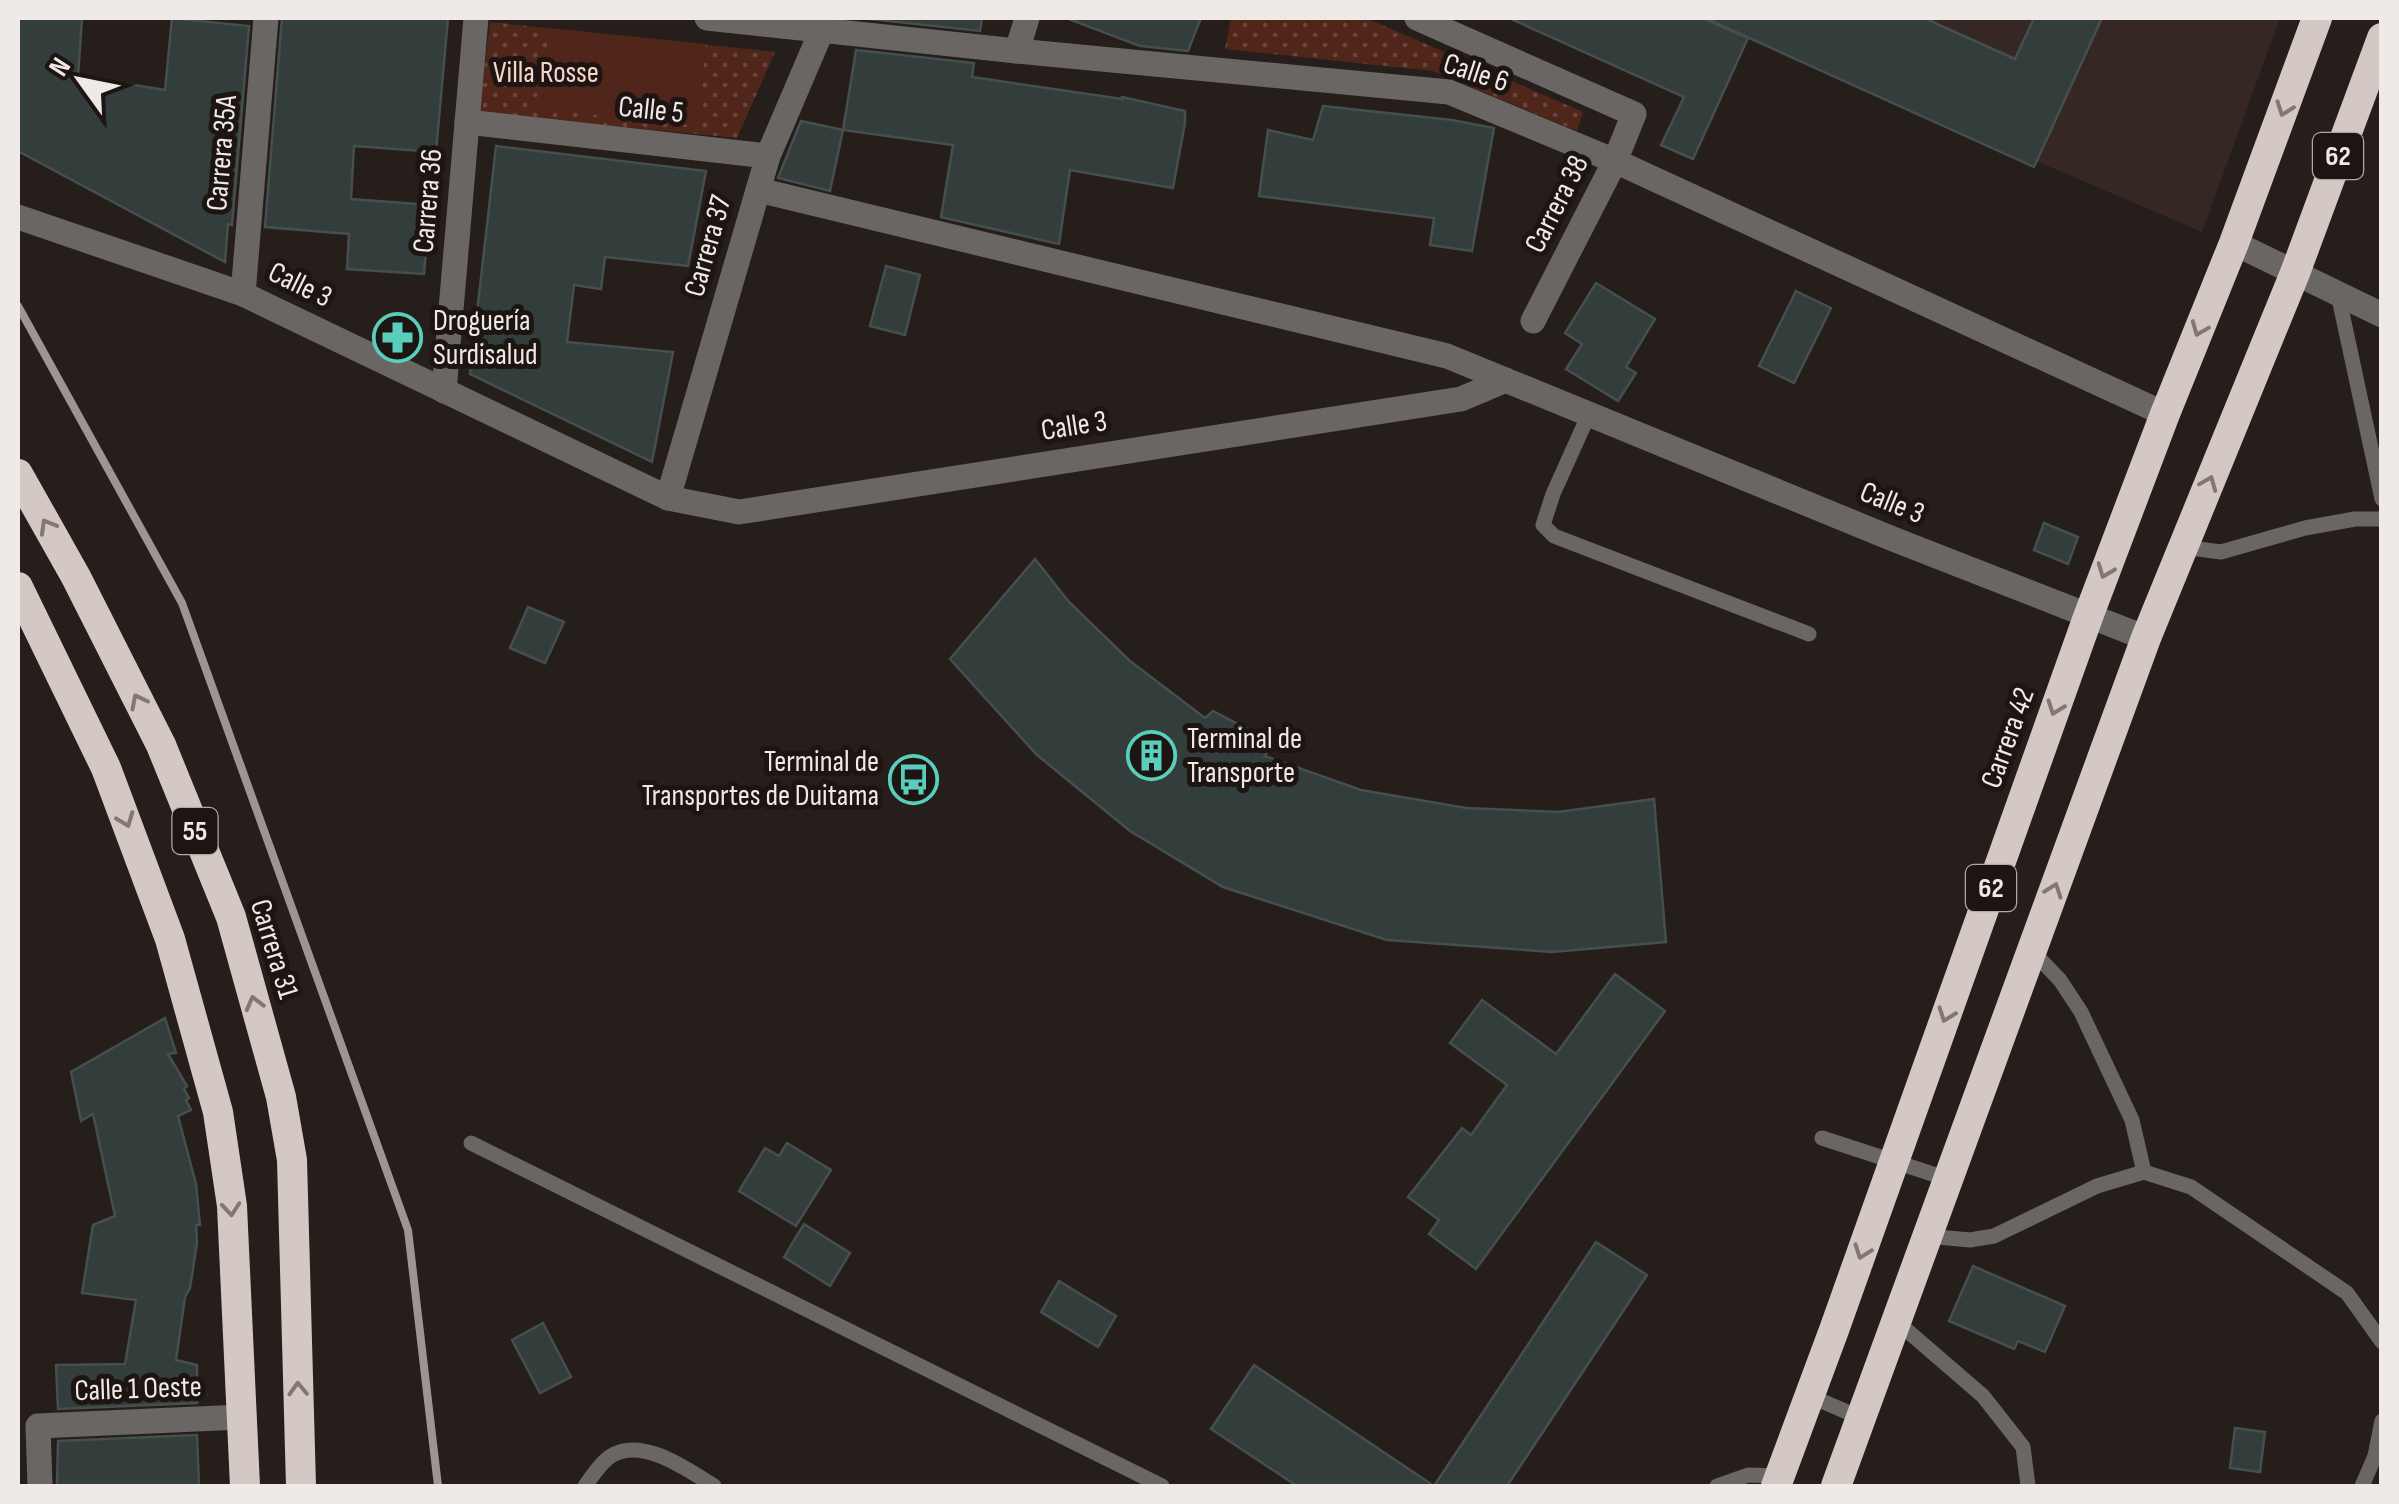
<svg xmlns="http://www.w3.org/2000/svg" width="2399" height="1504" font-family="'Sofia Sans Condensed',sans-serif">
<defs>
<pattern id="park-dots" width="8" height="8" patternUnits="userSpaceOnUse" patternTransform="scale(2.5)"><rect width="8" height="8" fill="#50251a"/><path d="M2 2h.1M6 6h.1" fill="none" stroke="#6a453b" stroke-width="1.8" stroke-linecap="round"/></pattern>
</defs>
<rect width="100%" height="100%" fill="#261e1b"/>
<polygon fill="#352723" points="1702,18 2280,18 2202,232"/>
<g fill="url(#park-dots)">
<polygon points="1231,18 1366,18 1583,112 1577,131 1433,71 1225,49"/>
<polygon points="490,22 775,52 737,138 479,113"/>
</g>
<polygon fill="#50251a" points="550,28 706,44 697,126 541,109"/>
<g fill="#333d3b" stroke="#454f4d" stroke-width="2.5">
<polygon points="18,18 82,18 78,76 165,90 172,18 249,26 232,225 228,224 225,262 18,151"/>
<polygon points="282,18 448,18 436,152 354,146 351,199 430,205 424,274 347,269 349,234 265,227"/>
<polygon points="861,18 982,18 980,31"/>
<polygon points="1071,18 1201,18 1188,51 1140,46 1071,20"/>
<polygon points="1509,18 1702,18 1748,38 1693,159 1661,145 1684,97"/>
<polygon points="1705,18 1924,18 2015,59 2034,18 2102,18 2034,167"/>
<polygon points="856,50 974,63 972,77 1122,99 1122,97 1185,111 1185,123 1173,188 1070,170 1059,244 941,217 953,145 843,130"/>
<polygon points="1323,106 1452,120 1494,128 1472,251 1430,245 1434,218 1259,196 1268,130 1313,140"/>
<polygon points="801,121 843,130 830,191 778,178"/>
<polygon points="496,146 706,171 688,266 605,257 601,289 574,285 567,342 673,352 652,462 470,374"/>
<polygon points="886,266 920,275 905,335 870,326"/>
<polygon points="1596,283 1655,319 1626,367 1636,373 1618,401 1566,369 1582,344 1565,333"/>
<polygon points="1796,291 1831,308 1794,383 1759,366"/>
<polygon points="2044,523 2078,537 2068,564 2034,550"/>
<polygon points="1035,559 1069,602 1130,661 1205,718 1213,711 1272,742 1265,756 1361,790 1466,808 1558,812 1654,799 1666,942 1552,952 1387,940 1223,887 1130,831 1037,755 950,659"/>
<polygon points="528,607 564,622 545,663 510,648"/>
<polygon points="1615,974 1665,1011 1476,1269 1429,1234 1439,1220 1408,1197 1462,1128 1471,1135 1507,1085 1450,1043 1482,1000 1556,1054"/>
<polygon points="165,1018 176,1053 168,1054 187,1086 184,1089 189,1098 186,1100 191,1110 178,1116 196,1184 200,1225 196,1225 197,1243 190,1288 185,1297 176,1360 197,1365 197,1403 58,1409 56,1365 125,1364 136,1300 82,1293 93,1225 115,1216 93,1114 81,1121 71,1072"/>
<polygon points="787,1143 831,1170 796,1226 739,1191 765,1148 779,1156"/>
<polygon points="804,1224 850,1253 830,1286 784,1257"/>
<polygon points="1596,1242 1647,1275 1507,1486 1297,1486 1211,1429 1254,1365 1434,1486"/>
<polygon points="1973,1266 2065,1306 2045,1352 2018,1341 2014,1349 1949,1321"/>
<polygon points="1059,1281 1116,1316 1098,1347 1041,1312"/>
<polygon points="543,1323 571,1377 540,1393 512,1340"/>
<polygon points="2235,1428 2265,1432 2260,1472 2230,1468"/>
<polygon points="197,1435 199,1486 57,1486 58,1441"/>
</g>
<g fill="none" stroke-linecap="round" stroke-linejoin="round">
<g stroke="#6a6664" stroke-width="15">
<polyline points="2338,294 2382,499"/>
<polyline points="1589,414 1553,494 1543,525 1554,536 1809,634"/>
<polyline points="2183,547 2221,552 2305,528 2355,519 2382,519"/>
<polyline points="2032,951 2060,980 2081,1012 2132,1120 2144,1172"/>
<polyline points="1822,1138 1948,1179"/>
<polyline points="471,1143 1162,1486"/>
<polyline points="1927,1236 1970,1240 1994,1236 2097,1186 2144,1172 2191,1187 2347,1293 2382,1342"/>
<polyline points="1896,1321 1983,1396 2023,1447 2028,1486"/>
<polyline points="1810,1396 1861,1418"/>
<path d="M585,1486C591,1478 601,1462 611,1456C642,1436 688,1470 714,1486"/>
<polyline points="1717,1486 1748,1475 1780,1476"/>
<polyline points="2362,1486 2375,1456 2382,1421"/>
</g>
<g stroke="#6a6664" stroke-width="25">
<polyline points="707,18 1017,51 1449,92 1615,161 2165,414"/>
<polyline points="1417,18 1634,114 1615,161 1533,321"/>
<polyline points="1017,51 1027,18"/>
<polyline points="467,122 768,156"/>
<polyline points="758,190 1447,356 1893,539 2146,638"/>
<polyline points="18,217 243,294 668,498 739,512 1461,399 1506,380"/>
<polyline points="2234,243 2382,315"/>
<polyline points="243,294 266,18"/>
<polyline points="444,391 476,18"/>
<polyline points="668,498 768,156 827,18"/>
<polyline points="40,1486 38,1426 242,1417"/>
</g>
<g stroke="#d4c8c5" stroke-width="30">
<polyline points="18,474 76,577 161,745 231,917 281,1097 292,1160 301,1486"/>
<polyline points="18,587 106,768 170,939 218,1112 232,1206 245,1486"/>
<polyline points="1776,1486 1834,1330 2088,617 2165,414 2234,243 2317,18"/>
<polyline points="1836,1486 2146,638 2295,273 2382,38"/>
</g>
<polyline stroke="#9c9593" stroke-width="8" points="18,306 182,603 408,1230 438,1486"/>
</g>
<defs><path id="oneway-chevron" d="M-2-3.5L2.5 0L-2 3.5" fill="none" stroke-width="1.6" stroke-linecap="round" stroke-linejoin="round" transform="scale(2.5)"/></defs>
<g stroke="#827774">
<use href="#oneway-chevron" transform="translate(2284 109) rotate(110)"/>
<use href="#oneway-chevron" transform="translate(2199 329) rotate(112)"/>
<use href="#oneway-chevron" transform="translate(2209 483) rotate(-68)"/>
<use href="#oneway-chevron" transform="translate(47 526) rotate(-120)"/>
<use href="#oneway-chevron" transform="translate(2105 571) rotate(111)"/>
<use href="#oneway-chevron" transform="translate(138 701) rotate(-117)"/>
<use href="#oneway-chevron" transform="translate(2055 708) rotate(110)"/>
<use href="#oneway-chevron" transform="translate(126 820) rotate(69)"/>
<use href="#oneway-chevron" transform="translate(2054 890) rotate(-70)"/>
<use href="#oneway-chevron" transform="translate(254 1003) rotate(-105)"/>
<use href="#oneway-chevron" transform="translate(1946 1015) rotate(110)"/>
<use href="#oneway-chevron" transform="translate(231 1209) rotate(85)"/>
<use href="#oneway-chevron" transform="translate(1862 1252) rotate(110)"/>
<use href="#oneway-chevron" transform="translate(298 1389) rotate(-92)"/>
</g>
<defs>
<symbol id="pharmacy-ring" viewBox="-11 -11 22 22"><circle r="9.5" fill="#1d1512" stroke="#5acebd" stroke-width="1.5"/><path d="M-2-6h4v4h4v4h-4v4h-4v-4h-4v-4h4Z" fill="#5acebd"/></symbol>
<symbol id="building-ring" viewBox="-11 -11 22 22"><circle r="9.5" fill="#1d1512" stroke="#5acebd" stroke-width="1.5"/><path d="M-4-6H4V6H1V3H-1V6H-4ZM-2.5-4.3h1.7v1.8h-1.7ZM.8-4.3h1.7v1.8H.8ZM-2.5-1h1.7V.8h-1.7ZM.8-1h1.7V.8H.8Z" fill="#5acebd"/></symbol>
<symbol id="bus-ring" viewBox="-11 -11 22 22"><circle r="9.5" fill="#1d1512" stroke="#5acebd" stroke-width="1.5"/><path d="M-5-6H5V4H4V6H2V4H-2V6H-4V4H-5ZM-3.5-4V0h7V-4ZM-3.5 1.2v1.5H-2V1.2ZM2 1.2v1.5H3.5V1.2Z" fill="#5acebd"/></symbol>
</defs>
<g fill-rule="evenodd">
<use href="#pharmacy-ring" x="370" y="310" width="55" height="55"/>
<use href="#building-ring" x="1124" y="728" width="55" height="55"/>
<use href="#bus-ring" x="886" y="752" width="55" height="55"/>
</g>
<g text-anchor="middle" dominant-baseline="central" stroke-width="10" stroke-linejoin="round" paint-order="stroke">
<g fill="#1d1512" stroke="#b0a9a7" stroke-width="2.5">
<rect x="2313" y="133" width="50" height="46" rx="8"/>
<rect x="172.5" y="808" width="45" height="46" rx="8"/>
<rect x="1966" y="865" width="50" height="46" rx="8"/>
</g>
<g font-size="28" font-weight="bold" fill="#efe9e7">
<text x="2338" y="156">62</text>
<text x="195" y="831">55</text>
<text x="1991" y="888">62</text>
</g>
<g font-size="30" fill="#f8d5cb" stroke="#1d1512">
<text x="546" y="73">Villa Rosse</text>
</g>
<g font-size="30" fill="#efe9e7" stroke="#1d1512">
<text transform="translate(1476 73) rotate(18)">Calle 6</text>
<text transform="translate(651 110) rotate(6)">Calle 5</text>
<text transform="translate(222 153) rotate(-85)">Carrera 35A</text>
<text transform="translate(428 201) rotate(-85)">Carrera 36</text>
<text transform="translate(1557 204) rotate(-63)">Carrera 38</text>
<text transform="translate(708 246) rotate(-74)">Carrera 37</text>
<text transform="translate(300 285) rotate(26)">Calle 3</text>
<text transform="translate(1074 426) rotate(-9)">Calle 3</text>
<text transform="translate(1892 503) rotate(22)">Calle 3</text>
<text transform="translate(2008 738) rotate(-70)">Carrera 42</text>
<text transform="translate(274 949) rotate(73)">Carrera 31</text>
<text transform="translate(138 1389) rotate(-2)">Calle 1 Oeste</text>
</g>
<g font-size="30" fill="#efe9e7" stroke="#1d1512" text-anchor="start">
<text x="433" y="321">Droguería<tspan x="433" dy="34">Surdisalud</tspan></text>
<text x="1187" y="739">Terminal de<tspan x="1187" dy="34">Transporte</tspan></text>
<text x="879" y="762" text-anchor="end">Terminal de<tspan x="879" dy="34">Transportes de Duitama</tspan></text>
</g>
</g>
<rect width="2399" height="1504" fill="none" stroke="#efe9e7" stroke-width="40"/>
<g transform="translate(80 80) rotate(303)" stroke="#1d1512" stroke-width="8" paint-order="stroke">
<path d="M0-8L18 38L0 25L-18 38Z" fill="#efe9e7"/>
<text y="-15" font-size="28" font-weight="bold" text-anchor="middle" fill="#efe9e7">N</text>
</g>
</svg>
